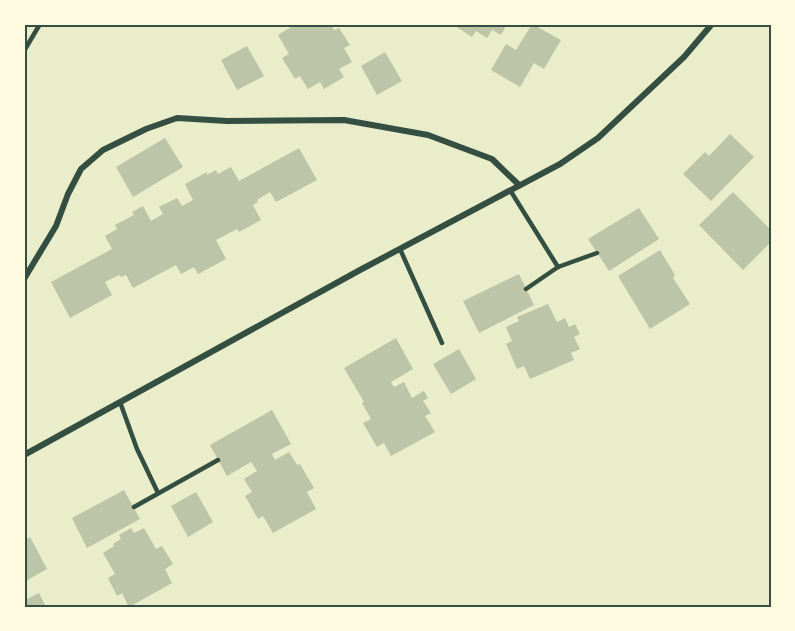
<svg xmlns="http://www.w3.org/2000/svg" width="795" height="631" font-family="'Work Sans',sans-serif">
<rect width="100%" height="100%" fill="#e9edc9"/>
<g fill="#bcc5a7">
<polygon points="290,24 331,24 334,30 339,28 350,45 344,48 352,62 339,69 344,77 324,89 320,82 308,89 300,76 295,79 282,58 289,54 278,35 291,27"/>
<polygon points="457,24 507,24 501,35 492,30 487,38 476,31 472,37 455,26"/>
<polygon points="532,24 561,40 544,69 534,63 520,87 491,70 506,44 516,50"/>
<polygon points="247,46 264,76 237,90 221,60"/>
<polygon points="385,52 402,81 377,95 361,66"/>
<polygon points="730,134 754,157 711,201 683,174 705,152 709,156"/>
<polygon points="165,138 183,167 133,197 116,167"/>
<polygon points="299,148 317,180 276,202 270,192 257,200 258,202 253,205 261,220 239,232 237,229 216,240 226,259 198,274 194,267 181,274 176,265 133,288 126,275 121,277 119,275 105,282 112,295 70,318 51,282 112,249 105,236 117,229 115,225 134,215 132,212 143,206 151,221 163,214 159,207 177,198 182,206 193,200 185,184 207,172 207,175 216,170 218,174 231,167 239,181"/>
<polygon points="733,192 771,230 771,242 743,270 699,225"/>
<polygon points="639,208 659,239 609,271 588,239"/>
<polygon points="660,250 675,275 673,278 690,304 650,329 618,276"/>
<polygon points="519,274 534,305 479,333 463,301"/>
<polygon points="548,304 557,322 565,318 569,327 575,324 580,334 574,337 580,349 571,353 574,360 530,379 524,366 517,369 506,344 512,341 506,327 519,321 517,317"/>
<polygon points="396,338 413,369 391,382 392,384 394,387 404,382 412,398 424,391 428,398 423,401 431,413 425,416 435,432 391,456 384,443 377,447 363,423 371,419 362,403 364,402 344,368"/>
<polygon points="459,349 476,379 451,394 433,364"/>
<polygon points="272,410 291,444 272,454 275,460 289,452 297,465 300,464 314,488 307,492 316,509 273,533 263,516 258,519 245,496 252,492 244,479 257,471 251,462 227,476 210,445"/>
<polygon points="124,490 140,519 87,548 72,518"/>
<polygon points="196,492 213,522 188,537 171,506"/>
<polygon points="131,528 134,533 144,528 156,549 162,546 173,564 165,569 172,583 129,607 122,593 117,596 108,578 115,574 103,553 114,546 113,544 121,539 119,535"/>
<polygon points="30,537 47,569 24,582 24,541"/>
<polygon points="39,593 46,607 24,607 24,594 27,599"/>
</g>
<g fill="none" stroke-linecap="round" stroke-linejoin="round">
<g stroke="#344e41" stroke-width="4.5">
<polyline points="24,51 40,24"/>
<polyline points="510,190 558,267"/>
<polyline points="400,249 442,343"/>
<polyline points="526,289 558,267 597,253"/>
<polyline points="120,402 137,449 158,493"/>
<polyline points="134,507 218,460"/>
</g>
<g stroke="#344e41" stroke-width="6">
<polyline points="24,279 56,226 68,194 81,169 103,150 146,129 177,118 227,121 344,120 428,135 492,159 519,185"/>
<polyline points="24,455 360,270 560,164 598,138 684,57 712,24"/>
</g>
</g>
<rect width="795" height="631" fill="none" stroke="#fefae0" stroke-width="51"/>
<rect x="26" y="26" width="744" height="580" fill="none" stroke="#344e41" stroke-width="2"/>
</svg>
